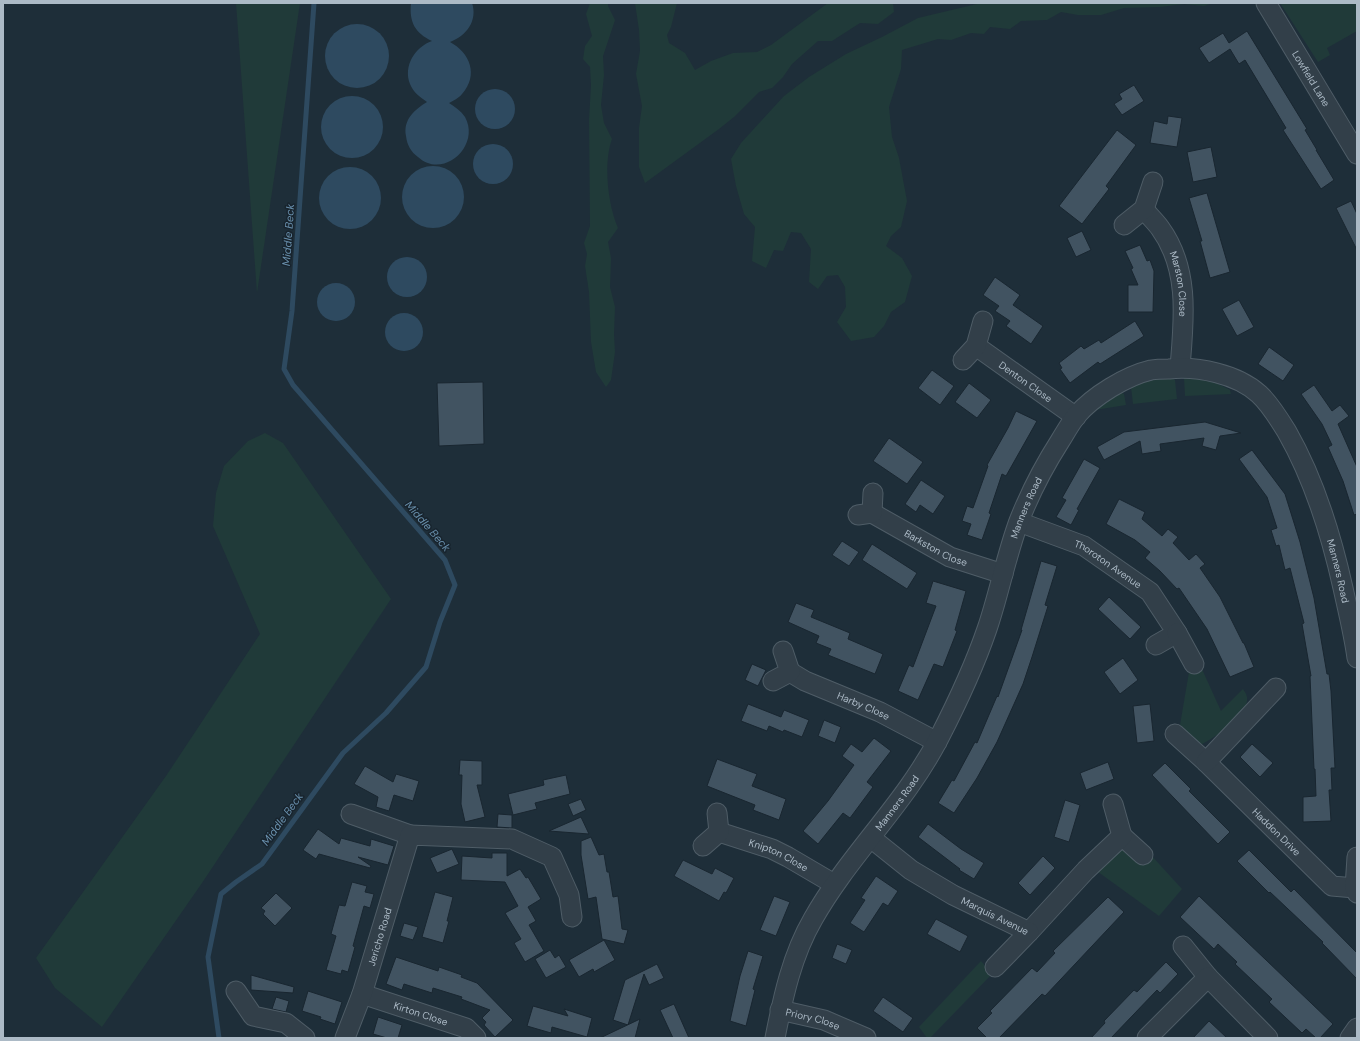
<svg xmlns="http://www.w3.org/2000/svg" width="1360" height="1041" font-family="'DM Sans',sans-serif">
<rect width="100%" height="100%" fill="#1e2e39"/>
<g fill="#203a39">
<polygon points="236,3 300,3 257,293"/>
<path d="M590,3H608V6L615,20L603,56L604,75L601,105L604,123L612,139C603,164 608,205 618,228L608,242L611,258L610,287L615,307L614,334L615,352L611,380L606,387L596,372L591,342L589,292L585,266L587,254L584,243L590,226L589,120L591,85L590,67L583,59L585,46L592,36L586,14Z"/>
<polygon points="635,3 677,3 671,27 667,35 669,43 685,53 695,70 711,61 733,53 757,52 771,45 828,3 893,3 894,12 878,24 860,23 832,41 818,41 792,64 783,77 772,88 759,92 734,117 719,129 645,183 639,167 639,128 642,106 636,74 640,51 639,30"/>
<polygon points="981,3 1213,3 1204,6 1184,4 1160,7 1124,8 1101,15 1078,15 1061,12 1047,20 1021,21 1010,29 990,27 984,34 971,33 951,40 938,39 902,50 901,69 889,107 892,137 899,158 907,201 901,227 891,236 886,246 902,258 912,276 905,302 891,312 884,326 874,337 851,341 837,322 846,307 845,287 838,275 827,276 818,289 809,282 811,249 801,233 791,232 783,251 774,250 766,268 752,261 755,227 744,214 736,186 731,159 741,143 784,96 809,77 846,54 882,37 918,18"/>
<polygon points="1280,3 1357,3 1357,31 1327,48 1330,55 1318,62"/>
<polygon points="1187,375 1210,380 1230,390 1231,394 1185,396 1184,378"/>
<path d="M1171,377L1175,380L1177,399L1133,404L1131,387C1142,379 1158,378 1171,377Z"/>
<polygon points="1120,392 1124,394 1126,405 1095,410 1095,407"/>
<polygon points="265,433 283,443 391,599 202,883 102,1027 55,988 36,958 166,776 260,634 213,526 216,493 224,466 248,441"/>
<path d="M1201,667L1221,711L1243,689C1245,692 1248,696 1247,701C1245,716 1215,738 1202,744L1195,742L1180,725L1189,672Z"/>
<polygon points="1124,847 1150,854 1182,889 1159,916 1094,869"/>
<polygon points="981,961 992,974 930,1038 927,1038 919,1027"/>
</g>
<g fill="#2e4a60">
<path d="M411,3H472C478,21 466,36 450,42C470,53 479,75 462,94C459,98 453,101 449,103C455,107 461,111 465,117C481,146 443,180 418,157C411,152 407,145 406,136C403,120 414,110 427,102C420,97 413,92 410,84C403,66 415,47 432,41C415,33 409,22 411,3Z"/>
<circle cx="357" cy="56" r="32"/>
<circle cx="495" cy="109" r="20"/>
<circle cx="352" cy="127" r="31"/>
<circle cx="493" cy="164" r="20"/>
<circle cx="433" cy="197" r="31"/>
<circle cx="350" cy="198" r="31"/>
<circle cx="407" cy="277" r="20"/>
<circle cx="336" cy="302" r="19"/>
<circle cx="404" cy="332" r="19"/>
</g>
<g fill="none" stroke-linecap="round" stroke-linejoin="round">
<polyline stroke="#2e4a60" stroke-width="5" points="219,1038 208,957 221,894 236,882 262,864 343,753 386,713 426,667 440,622 455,585 445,560 293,385 284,369 292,311 314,3"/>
</g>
<g fill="#415361" stroke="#192630">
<polygon points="1247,31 1307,129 1305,130 1317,150 1316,150 1334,180 1321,189 1283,130 1286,128 1245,60 1239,64 1230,49 1209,63 1199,48 1223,33 1229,43"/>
<polygon points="1134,85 1144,101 1122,115 1114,104 1122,99 1119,94"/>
<polygon points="1168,116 1182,118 1177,147 1150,143 1154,121 1167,124"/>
<polygon points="1117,130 1136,145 1106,186 1109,189 1082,224 1059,206"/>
<polygon points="1211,147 1217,177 1193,182 1187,152"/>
<polygon points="1207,193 1230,272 1210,278 1200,241 1202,241 1189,198"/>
<polygon points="1351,201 1357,214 1357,250 1336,208"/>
<polygon points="1082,231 1091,250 1076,257 1067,238"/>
<polygon points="1140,245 1147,261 1150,260 1154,271 1153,312 1128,312 1128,285 1138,285 1131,269 1133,268 1125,251"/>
<polygon points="995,277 1020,295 1013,305 1043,326 1031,344 1006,326 1010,321 995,311 999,306 983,295"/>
<polygon points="1239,300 1254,327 1237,336 1222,309"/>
<polygon points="1135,321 1144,336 1100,364 1098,362 1070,383 1060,369 1062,368 1059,363 1081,346 1084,349 1099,340 1101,343"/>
<polygon points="1269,347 1294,365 1283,381 1258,364"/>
<polygon points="932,370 954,386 940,405 918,388"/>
<polygon points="483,382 484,444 439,446 437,383"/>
<polygon points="969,383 991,400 977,418 955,402"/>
<polygon points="1314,385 1332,411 1340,405 1349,416 1338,424 1357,467 1357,514 1354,515 1343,481 1328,447 1332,445 1322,424 1301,394"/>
<polygon points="1016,411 1037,421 1006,476 1002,474 989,513 991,514 982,540 967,535 971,524 962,521 967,506 973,508 988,466 987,465 1008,428"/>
<polygon points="1205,422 1241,433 1220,436 1216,450 1202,446 1204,438 1160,444 1161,451 1142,454 1140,441 1104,460 1097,447 1124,432"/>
<polygon points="889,438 923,462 907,484 873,461"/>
<polygon points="1252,450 1285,494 1300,542 1314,598 1327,674 1329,674 1331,691 1335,768 1331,768 1332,790 1329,790 1331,821 1303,822 1303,797 1316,796 1315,769 1314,769 1310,676 1311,676 1302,624 1304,623 1290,568 1285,570 1279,545 1276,546 1271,530 1277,528 1267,497 1239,459"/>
<polygon points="1084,459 1100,468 1077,509 1079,510 1071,525 1056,517 1066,500 1062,498"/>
<polygon points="921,480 945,496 933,514 920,505 916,512 905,504"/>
<polygon points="1119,499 1145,512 1142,519 1162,536 1168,529 1178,537 1173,543 1189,560 1196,554 1205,564 1200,568 1220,597 1243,643 1244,643 1254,667 1230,677 1207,629 1179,588 1177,589 1160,571 1145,558 1150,552 1135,540 1106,524"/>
<polygon points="842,541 859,552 849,566 832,555"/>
<polygon points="872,544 917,573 907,589 862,560"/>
<polygon points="1041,561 1057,566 1045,605 1048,606 1032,657 1023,684 997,742 977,778 954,813 938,803 952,780 954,781 975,742 977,743 997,696 998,697 1022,630 1021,630"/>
<polygon points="933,581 966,591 955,630 957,631 943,667 934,664 918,700 898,691 909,665 913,667 936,606 926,603"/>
<polygon points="1109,597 1141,627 1130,639 1098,609"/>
<polygon points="796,603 814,610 811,617 850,633 848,639 883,654 875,674 828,655 831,649 816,643 819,636 788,622"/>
<polygon points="1123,658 1138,680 1120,694 1104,672"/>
<polygon points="752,664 766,670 758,686 745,680"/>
<polygon points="748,704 781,717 784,710 809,720 802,737 784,730 783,732 769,726 767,731 741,721"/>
<polygon points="1150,704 1154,741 1137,743 1133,706"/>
<polygon points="824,720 841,727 835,743 818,736"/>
<polygon points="874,738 891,751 867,782 873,787 850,818 843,813 818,844 803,831 828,801 854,765 842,756 851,744 862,752"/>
<polygon points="1252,744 1273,763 1260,777 1240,757"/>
<polygon points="717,759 757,774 752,786 786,799 779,820 753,810 755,805 707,786"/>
<polygon points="460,760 482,761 482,785 477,785 485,817 465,822 461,804 462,775 459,775"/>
<polygon points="1108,762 1114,779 1086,790 1080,773"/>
<polygon points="1165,763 1191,789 1189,791 1230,832 1218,844 1152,775"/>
<polygon points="365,766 393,782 396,774 419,781 413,801 394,795 389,811 376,807 378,797 354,784"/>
<polygon points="566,775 570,794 535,803 537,809 513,815 508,794 544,785 543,780"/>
<polygon points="581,799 586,810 573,816 568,804"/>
<polygon points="1065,800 1080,805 1069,842 1054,837"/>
<polygon points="498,814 512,815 512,828 497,827"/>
<polygon points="581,817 589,834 549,831"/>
<polygon points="928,824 961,849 984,863 974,879 959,870 960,869 918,837"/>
<polygon points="318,829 339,844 341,838 370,846 371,839 394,846 388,865 358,857 371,866 370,868 319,854 316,859 303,850"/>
<polygon points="591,837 599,855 604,854 607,872 609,872 613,897 618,896 622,929 628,930 624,944 602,939 596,897 588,899 581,855 581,841"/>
<polygon points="452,849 459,864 437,873 430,858"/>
<polygon points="1249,850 1291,892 1294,889 1357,953 1357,979 1322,943 1323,942 1270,892 1269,893 1237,861"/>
<polygon points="492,853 507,853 507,876 520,869 526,878 528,877 541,899 528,907 536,921 529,925 544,951 525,962 514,943 521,939 505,913 518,906 505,882 461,880 462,856 492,858"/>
<polygon points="1043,856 1055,868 1030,895 1018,883"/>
<polygon points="683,860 712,874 715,868 734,878 726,893 724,892 719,901 674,876"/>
<polygon points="876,876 898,891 888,906 883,903 864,932 850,923 865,900 861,898"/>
<polygon points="352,882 367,886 365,892 374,894 370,908 364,906 353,946 355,947 348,972 342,970 341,974 326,970 336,936 331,934 339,905 345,906"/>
<polygon points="435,892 453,897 447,921 449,921 443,943 422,937"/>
<polygon points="276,893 292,908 275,926 263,914 265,911 261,908"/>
<polygon points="774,896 790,902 776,936 760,930"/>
<polygon points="1199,896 1333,1024 1320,1038 1316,1038 1306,1029 1302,1033 1269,1002 1272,999 1235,964 1237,962 1218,944 1214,949 1180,917"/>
<polygon points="1108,897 1124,912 1045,996 1042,994 999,1038 987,1038 977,1028 992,1013 990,1011 1032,968 1037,972 1055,953 1053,951"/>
<polygon points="936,919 968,936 960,952 927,934"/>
<polygon points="404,923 418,927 413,940 400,936"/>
<polygon points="604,940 615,960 594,972 593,969 579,977 569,960"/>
<polygon points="837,944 852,950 846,964 832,958"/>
<polygon points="550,950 555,958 559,955 566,967 546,978 535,959"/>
<polygon points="748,951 763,956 753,989 755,990 746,1026 730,1021 740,976"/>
<polygon points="396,957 438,971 439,967 462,975 461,977 477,983 513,1020 495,1037 484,1025 486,1022 482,1018 490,1010 461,999 462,997 433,988 432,993 404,984 402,990 386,984"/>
<polygon points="1166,962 1178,974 1160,993 1157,990 1111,1038 1091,1038 1105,1023 1104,1021 1134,990 1137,992"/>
<polygon points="657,964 664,978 649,985 644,974 628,1025 613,1020 625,980"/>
<polygon points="251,975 294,987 293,993 251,990"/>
<polygon points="308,991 342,1002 335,1024 320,1019 321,1017 302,1011"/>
<polygon points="276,997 289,1001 286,1012 272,1009"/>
<polygon points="883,997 913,1018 903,1032 873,1011"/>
<polygon points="674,1004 689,1038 673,1038 660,1010"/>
<polygon points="533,1006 568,1016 564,1009 592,1018 587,1037 552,1027 551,1033 527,1026"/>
<polygon points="378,1017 402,1025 398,1038 387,1038 373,1034"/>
<polygon points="640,1019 635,1038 600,1038"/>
<polygon points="1209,1021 1227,1038 1193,1038"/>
</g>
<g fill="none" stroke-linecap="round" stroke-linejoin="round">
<defs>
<g id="street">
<path id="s1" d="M1266,3L1357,154"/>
<path id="s2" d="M1144,209C1149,216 1155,221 1160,228C1190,269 1184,320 1180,367"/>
<polyline points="1124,225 1144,209 1153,182"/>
<path id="s3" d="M976,346L1076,417"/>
<polyline points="963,360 976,346 983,321"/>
<path id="s4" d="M872,513L950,557L1003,574"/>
<polyline points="858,515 872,513 873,493"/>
<path id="s5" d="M1019,522L1084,546L1150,592L1177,633L1156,645"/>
<polyline points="1177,633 1194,664"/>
<path id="s6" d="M790,672L805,681L880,712L937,742"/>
<polyline points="773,681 790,672 783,651"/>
<path id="s7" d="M1175,734L1206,762L1332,886L1355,888"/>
<polyline points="1206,762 1276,688"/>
<polyline points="351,814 410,835"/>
<path id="s8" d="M719,832L772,849L788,857L834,884"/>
<polyline points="1122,836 1143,855"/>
<path id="s9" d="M871,838L911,870L953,895L1029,932L1086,870L1122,836L1113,804"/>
<polyline points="703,846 719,832 717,813"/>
<polyline points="1357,857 1355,888 1357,893"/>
<polyline points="1183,946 1208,977"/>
<polyline points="995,967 1029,932"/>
<polyline points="236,991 253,1016 286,1023 305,1038"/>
<path id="s10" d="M362,994L466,1028L476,1038"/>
<path id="s11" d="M780,1010L824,1020L866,1038"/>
<path id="s12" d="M345,1038L362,994L410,835L512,839L552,857L569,895L572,917"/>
<path id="s13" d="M775,1038C783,997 792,955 813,919C849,855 905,804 939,738C957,703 974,667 987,629C999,594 1006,556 1019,521C1030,493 1044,466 1060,441C1065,433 1070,424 1076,416C1093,396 1126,376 1151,370C1157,369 1163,369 1169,369C1198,366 1237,374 1259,394C1270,404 1279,419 1287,432C1315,481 1331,534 1343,588C1348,611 1354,635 1357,658"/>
<polyline points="1147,1038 1208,977 1268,1038"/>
<polyline points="1350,1038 1357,1028"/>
</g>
</defs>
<use href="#street" stroke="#4f5d67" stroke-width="21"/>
<use href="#street" stroke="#323f49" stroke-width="19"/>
</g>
<g text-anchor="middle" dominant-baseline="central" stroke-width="3" stroke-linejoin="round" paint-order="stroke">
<g font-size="10" fill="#acbac6" stroke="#18242e">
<text stroke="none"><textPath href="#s1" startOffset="88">Lowfield Lane</textPath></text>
<text stroke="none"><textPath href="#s2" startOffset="85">Marston Close</textPath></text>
<text stroke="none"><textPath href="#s3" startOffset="61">Denton Close</textPath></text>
<text stroke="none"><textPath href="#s13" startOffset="593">Manners Road</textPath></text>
<text stroke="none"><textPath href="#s4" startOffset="73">Barkston Close</textPath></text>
<text stroke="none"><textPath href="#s5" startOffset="99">Thoroton Avenue</textPath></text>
<text stroke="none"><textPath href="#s13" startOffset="1097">Manners Road</textPath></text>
<text stroke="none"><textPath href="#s6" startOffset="81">Harby Close</textPath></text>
<text stroke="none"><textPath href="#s13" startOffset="269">Manners Road</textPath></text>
<text stroke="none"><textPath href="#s7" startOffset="141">Haddon Drive</textPath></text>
<text stroke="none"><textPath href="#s8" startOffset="64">Knipton Close</textPath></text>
<text stroke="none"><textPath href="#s9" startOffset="147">Marquis Avenue</textPath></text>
<text stroke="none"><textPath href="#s12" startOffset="107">Jericho Road</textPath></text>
<text stroke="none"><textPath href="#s10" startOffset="62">Kirton Close</textPath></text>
<text stroke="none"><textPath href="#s11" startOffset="34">Priory Close</textPath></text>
</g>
<g font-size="11" font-style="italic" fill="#6990ad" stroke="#18242e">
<text transform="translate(288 235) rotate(-86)">Middle Beck</text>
<text transform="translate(428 526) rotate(49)">Middle Beck</text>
<text transform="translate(282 819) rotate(-54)">Middle Beck</text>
</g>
</g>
<rect width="1360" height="1041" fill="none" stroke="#acbac6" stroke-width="8"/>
</svg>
